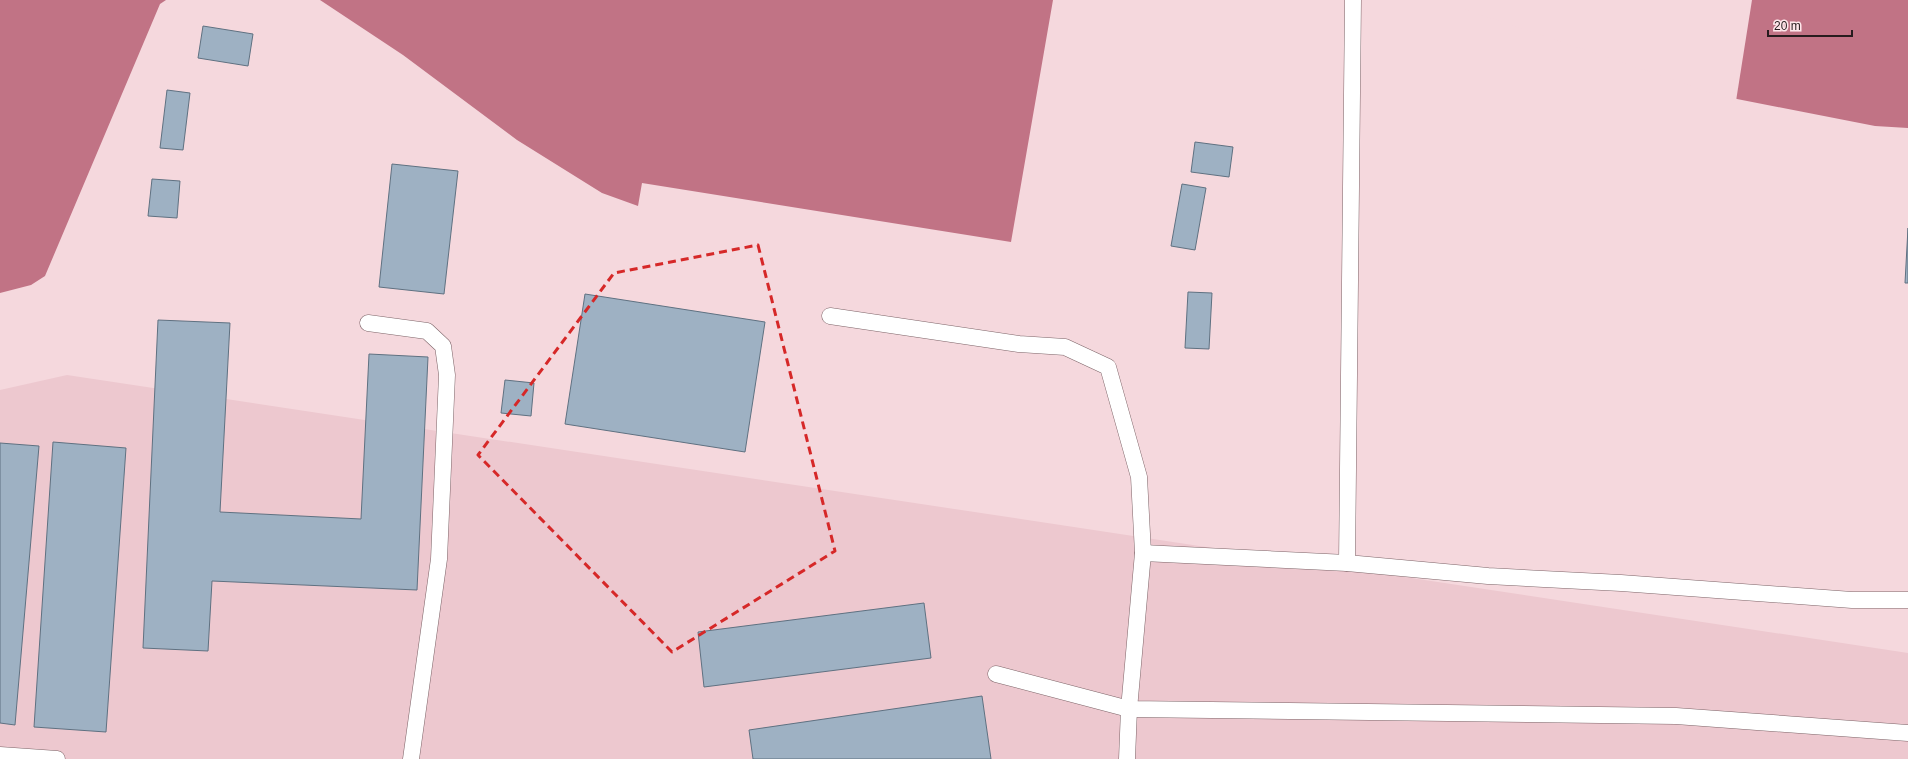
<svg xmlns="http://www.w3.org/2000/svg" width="1908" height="759" font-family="Helvetica,sans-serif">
<rect width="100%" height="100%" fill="#f5d8dd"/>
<polygon fill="#edc8cf" points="67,375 1908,653 1908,759 0,759 0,390"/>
<g fill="#c17385">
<polygon points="0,0 166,0 160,4 45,276 31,285 0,293"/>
<polygon points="320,0 1053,0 1011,242 642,183 638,206 602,193 517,140 403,55"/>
<polygon points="1443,0 1908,0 1908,128 1875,126 1737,99"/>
</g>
<polygon fill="#f5d8dd" points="1441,0 1752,0 1736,101 1443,2"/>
<g fill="#9eb1c3" stroke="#5f7181">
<polygon points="203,26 253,34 248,66 198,58"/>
<polygon points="167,90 190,93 183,150 160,148"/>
<polygon points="1195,142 1233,147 1229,177 1191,172"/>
<polygon points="392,164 458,171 444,294 379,287"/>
<polygon points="152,179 180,181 177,218 148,216"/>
<polygon points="1182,184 1206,188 1195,250 1171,246"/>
<polygon points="1908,228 1908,283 1905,283"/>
<polygon points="1188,292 1212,293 1209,349 1185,348"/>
<polygon points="585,294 765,322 745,452 565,424"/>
<polygon points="158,320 230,323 220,512 361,519 369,354 428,357 417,590 212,581 208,651 143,648"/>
<polygon points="505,380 534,383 531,416 501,413"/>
<polygon points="53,442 126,448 106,732 34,727"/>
<polygon points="0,443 39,446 15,725 0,723"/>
<polygon points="924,603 931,658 704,687 698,632"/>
<polygon points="982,696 991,759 753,759 749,730"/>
</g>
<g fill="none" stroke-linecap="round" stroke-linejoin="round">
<defs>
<g id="service">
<polyline points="830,316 1019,344 1065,347 1108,367 1139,477 1143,553 1129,709 1127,759"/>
<polyline points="368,323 427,331 443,346 447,375 439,559 411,759"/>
<polyline points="1143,553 1347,563 1488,576 1621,583 1852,600 1908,600"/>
<polyline points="1347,563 1353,0"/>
<polyline points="996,674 1129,709 1676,716 1908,733"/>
<polyline points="0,755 57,759"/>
</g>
</defs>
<use href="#service" stroke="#7d6468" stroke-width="17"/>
<use href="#service" stroke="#fff" stroke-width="16"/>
</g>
<path fill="none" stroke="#d62828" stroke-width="3" stroke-dasharray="8 5" stroke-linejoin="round" d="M758,245L835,551L672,652L478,455L614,273Z"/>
<path d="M1768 30v6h84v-6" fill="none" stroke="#271c1e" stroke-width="2"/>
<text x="1774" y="30" font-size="12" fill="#271c1e" stroke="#ffe7eb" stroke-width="3" paint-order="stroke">20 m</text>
</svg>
